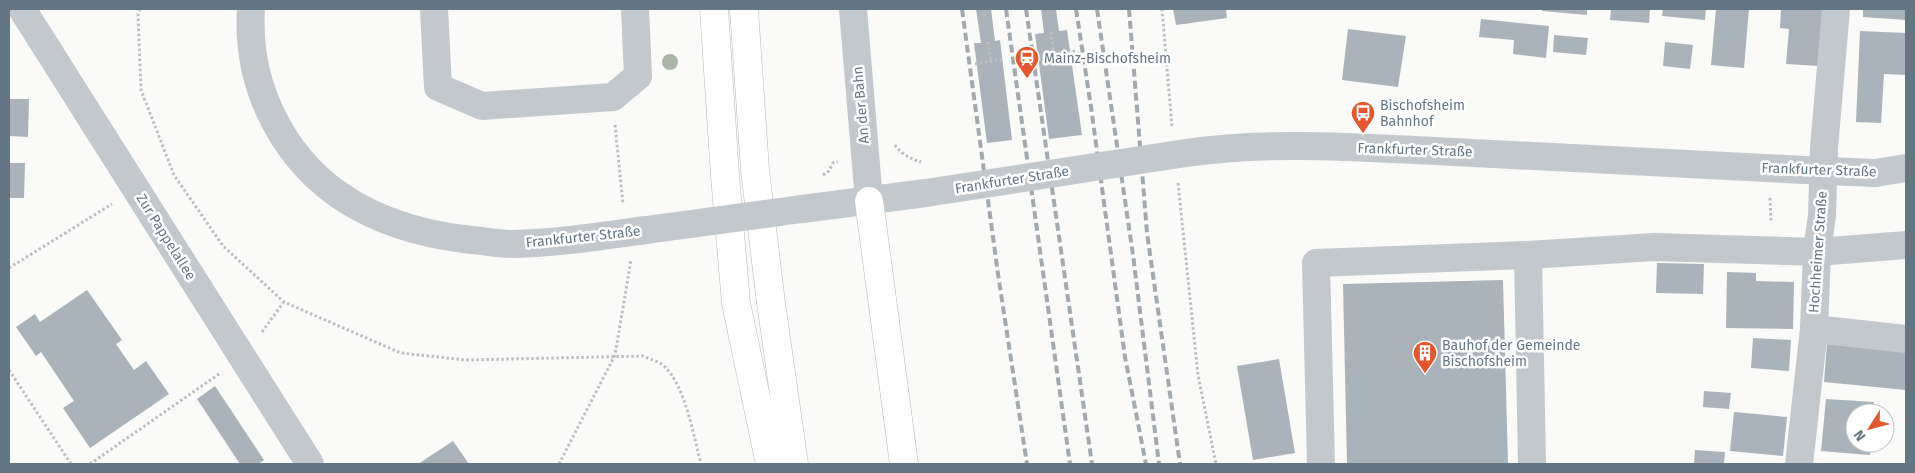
<svg xmlns="http://www.w3.org/2000/svg" width="1915" height="473" font-family="'Fira Sans',sans-serif">
<rect width="100%" height="100%" fill="#fafaf8"/>
<g fill="#aab3b9">
<polygon points="976,9 991,9 995,41 1000,40 1012,140 987,143 974,43 981,43"/>
<polygon points="1041,9 1056,9 1059,31 1067,30 1082,135 1049,139 1035,34 1044,33"/>
<polygon points="1173,9 1226,9 1227,18 1176,25"/>
<polygon points="1542,9 1587,9 1587,15 1542,11"/>
<polygon points="1611,9 1650,9 1649,23 1610,20"/>
<polygon points="1663,9 1706,9 1705,20 1662,16"/>
<polygon points="1716,9 1749,9 1744,68 1711,65"/>
<polygon points="1781,9 1824,9 1820,66 1786,64 1789,29 1780,28"/>
<polygon points="1863,9 1906,9 1906,20 1863,17"/>
<polygon points="1481,19 1549,26 1546,58 1513,54 1514,40 1479,37"/>
<polygon points="1348,29 1406,36 1398,87 1342,80"/>
<polygon points="1860,31 1906,33 1905,75 1884,74 1881,123 1856,122"/>
<polygon points="1554,35 1588,38 1586,55 1553,52"/>
<polygon points="1665,42 1693,45 1690,69 1663,66"/>
<polygon points="9,99 29,99 28,137 9,136"/>
<polygon points="9,163 25,163 24,198 9,198"/>
<polygon points="1657,263 1704,264 1703,294 1656,293"/>
<polygon points="1727,272 1756,273 1756,281 1794,282 1793,329 1726,328"/>
<polygon points="1503,280 1508,464 1347,464 1343,284"/>
<polygon points="87,290 122,340 116,344 134,370 146,361 169,394 90,448 63,408 74,401 41,352 36,356 16,327 35,314 40,322"/>
<polygon points="1753,338 1791,340 1789,371 1751,368"/>
<polygon points="1827,343 1906,350 1906,390 1824,382"/>
<polygon points="1279,359 1295,453 1253,460 1237,366"/>
<polygon points="215,386 264,460 258,464 240,464 197,399"/>
<polygon points="1704,391 1731,393 1729,409 1703,407"/>
<polygon points="1826,399 1874,402 1873,413 1855,413 1855,443 1871,443 1870,455 1821,451"/>
<polygon points="1734,412 1787,417 1783,456 1730,451"/>
<polygon points="453,441 469,464 418,464"/>
<polygon points="1695,450 1725,452 1724,464 1694,464"/>
</g>
<g fill="none" stroke-linecap="round" stroke-linejoin="round">
<defs>
<g id="highway">
<polyline points="714,9 725,176 736,303 770,464"/>
<polyline points="744,9 755,170 771,303 794,464"/>
<polyline points="869,201 904,464"/>
</g>
</defs>
<use href="#highway" stroke="#b4b9bd" stroke-width="29"/>
<g stroke="#bbbfc2" stroke-width="3" stroke-dasharray="2.5 2.5" stroke-linecap="butt">
<path d="M140,9L138,15L141,90L174,175L223,246L284,302L401,353L466,360L643,356C649,359 659,361 664,366C685,385 694,437 701,464"/>
<polyline points="1162,9 1172,127"/>
<polyline points="984,14 985,18"/>
<polyline points="1051,32 1054,54"/>
<polyline points="988,42 991,61"/>
<polyline points="1038,56 1075,51"/>
<polyline points="975,64 1004,59"/>
<polyline points="615,125 623,204"/>
<path d="M895,145C901,154 911,159 921,162"/>
<polyline points="823,175 829,171 833,163 838,162"/>
<polyline points="1178,183 1198,375 1216,464"/>
<polyline points="1770,198 1771,221"/>
<polyline points="9,268 112,204"/>
<polyline points="262,332 283,303"/>
<polyline points="9,370 71,464"/>
<polyline points="90,464 219,374"/>
<polyline points="559,464 615,355 631,260"/>
</g>
<g stroke="#c3c8cc" stroke-width="28">
<polyline points="22,9 310,464"/>
<path d="M251,9C248,55 260,100 285,139C327,204 397,232 472,240C485,241 500,244 513,244C558,243 601,236 646,230"/>
<polyline points="434,9 438,87 482,106 613,97 638,76 635,9"/>
<polyline points="853,9 869,201"/>
<path d="M1186,153C1268,141 1352,147 1435,151C1558,157 1681,164 1805,170"/>
<polyline points="1875,173 1906,168"/>
<polyline points="802,209 926,193"/>
<polyline points="1528,255 1532,464"/>
<polyline points="1814,329 1906,339"/>
<polyline points="1321,464 1316,263 1528,255 1654,247 1817,252 1906,245"/>
<polyline points="1799,464 1814,329 1817,252 1822,215 1824,148 1836,9"/>
</g>
<use href="#highway" stroke="#fff" stroke-width="28"/>
<g stroke="#a2aab0" stroke-width="4" stroke-dasharray="8 4" stroke-linecap="butt">
<polyline points="962,9 998,274 1027,464"/>
<polyline points="1006,9 1070,464"/>
<polyline points="1026,9 1092,464"/>
<polyline points="1076,9 1091,107 1125,357 1146,464"/>
<polyline points="1097,9 1133,255 1159,464"/>
<polyline points="1129,9 1147,233 1180,464"/>
</g>
<g stroke="#c3c8cc" stroke-width="28">
<polyline points="1805,170 1875,173"/>
<polyline points="926,193 1186,153"/>
<polyline points="646,230 802,209"/>
</g>
</g>
<circle fill="#aab4a7" cx="670" cy="62" r="8"/>
<defs>
<symbol id="station-pin" viewBox="-11 -11 22 30"><path d="M0 17L-7.5 6A9.5 9.5 0 1 1 7.5 6Z" fill="#e4572e" stroke="#fff"/><path d="M-3-6H3Q5-6 5-4V2Q5 4 3 4L4.5 6H3L1.5 4h-3L-3 6H-4.5L-3 4Q-5 4-5 2V-4Q-5-6-3-6ZM-3.5-4v3h7v-3ZM-3.5 1v1.5H-2V1ZM2 1v1.5H3.5V1Z" fill="#fff"/></symbol>
<symbol id="bus-pin" viewBox="-11 -11 22 30"><path d="M0 17L-7.5 6A9.5 9.5 0 1 1 7.5 6Z" fill="#e4572e" stroke="#fff"/><path d="M-5-6H5V4H4V6H2V4H-2V6H-4V4H-5ZM-3.5-4V0h7V-4ZM-3.5 1.2v1.5H-2V1.2ZM2 1.2v1.5H3.5V1.2Z" fill="#fff"/></symbol>
<symbol id="building-pin" viewBox="-11 -11 22 30"><path d="M0 17L-7.5 6A9.5 9.5 0 1 1 7.5 6Z" fill="#e4572e" stroke="#fff"/><path d="M-4-6H4V6H1V3H-1V6H-4ZM-2.5-4.3h1.7v1.8h-1.7ZM.8-4.3h1.7v1.8H.8ZM-2.5-1h1.7V.8h-1.7ZM.8-1h1.7V.8H.8Z" fill="#fff"/></symbol>
</defs>
<g fill-rule="evenodd">
<use href="#station-pin" x="1013" y="44" width="28" height="38"/>
<use href="#bus-pin" x="1349" y="99" width="28" height="38"/>
<use href="#building-pin" x="1411" y="339" width="28" height="38"/>
</g>
<g text-anchor="middle" dominant-baseline="central" stroke-width="5" stroke-linejoin="round" paint-order="stroke">
<g font-size="14" fill="#657683" stroke="#fff" text-anchor="start">
<text x="1044" y="58">Mainz-Bischofsheim</text>
<text x="1380" y="105">Bischofsheim<tspan x="1380" dy="16">Bahnhof</tspan></text>
<text x="1442" y="345">Bauhof der Gemeinde<tspan x="1442" dy="16">Bischofsheim</tspan></text>
</g>
<g font-size="14" fill="#657683" stroke="#fff">
<text transform="translate(861 105) rotate(-95)">An der Bahn</text>
<text transform="translate(1415 150) rotate(2)">Frankfurter Straße</text>
<text transform="translate(1819 170) rotate(2)">Frankfurter Straße</text>
<text transform="translate(1012 180) rotate(-9)">Frankfurter Straße</text>
<text transform="translate(166 237) rotate(58)">Zur Pappelallee</text>
<text transform="translate(583 237) rotate(-6)">Frankfurter Straße</text>
<text transform="translate(1818 252) rotate(-86)">Hochheimer Straße</text>
</g>
</g>
<rect width="1915" height="473" fill="none" stroke="#657683" stroke-width="20"/>
<g transform="translate(1870 428) rotate(234)"><circle r="24" fill="#ffffff" stroke="#c1c8cd"/>
<path d="M0-4L9 19L0 12L-9 19Z" fill="#e4572e"/>
<text y="-8" font-size="14" font-weight="bold" text-anchor="middle" fill="#657683">N</text>
</g>
</svg>
